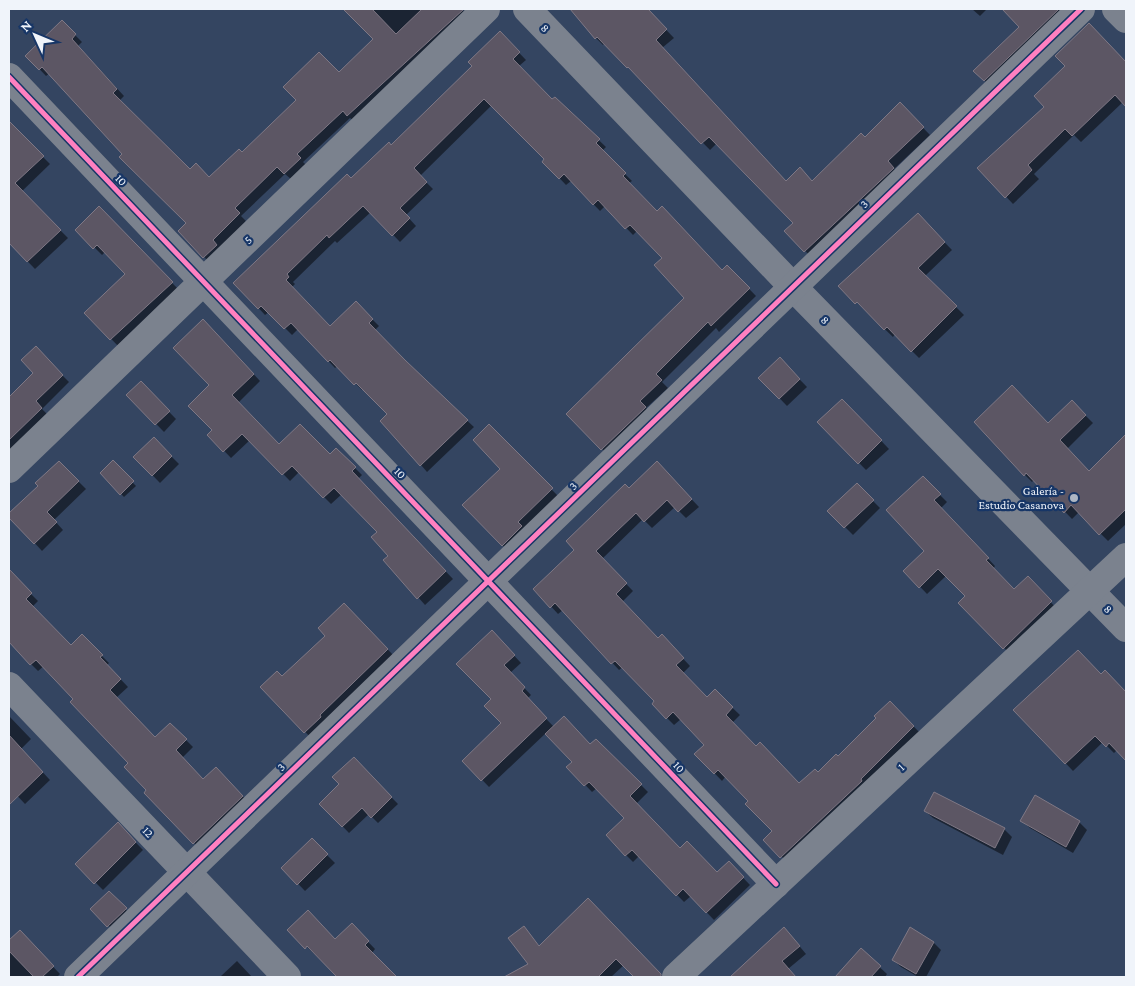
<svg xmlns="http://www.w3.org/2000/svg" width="1135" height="986" font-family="'Crimson Pro',serif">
<rect width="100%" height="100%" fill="#344561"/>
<g fill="#0007">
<polygon points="354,9 462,9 469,17 355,122 350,118 303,162 307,166 292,180 285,174 241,216 246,221 211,264 179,231 188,223 50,73 46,76 27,56 62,22 82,42 78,46 124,96 119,101 190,171 209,179 339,74 375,39 349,13"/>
<polygon points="570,9 635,9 643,18 649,12 674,38 662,48 786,182 812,182 865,139 900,104 930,135 894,169 901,176 813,259 786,231 794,223 717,143 710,150 605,43 603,45 596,38"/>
<polygon points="972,9 987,9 980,16"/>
<polygon points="1003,9 1073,9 992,88 975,71 1021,27"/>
<polygon points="500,33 526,60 519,66 552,101 555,98 606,147 602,151 632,181 629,183 657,213 722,271 727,266 756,296 719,332 716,328 662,382 668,388 646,408 652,414 609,456 568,414 686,298 663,258 637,231 633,235 605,206 600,211 571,181 566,185 544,162 546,159 492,105 420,176 433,189 406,215 416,226 400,242 371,212 337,243 335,241 293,282 295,284 292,287 330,328 356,303 379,326 375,330 407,365 474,427 427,472 421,465 389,414 364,389 362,390 338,366 335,368 298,329 292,335 269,312 265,315 235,283 391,147 474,66"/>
<polygon points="1117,59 1126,68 1126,105 1123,102 1081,142 1074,135 1034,174 1039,179 1013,204 979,168"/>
<polygon points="9,123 50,164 15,198 9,192"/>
<polygon points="99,208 179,290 119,347 86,313 127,274 105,252 102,255 77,230"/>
<polygon points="41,211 68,238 35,269 9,242"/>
<polygon points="918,215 952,250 925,276 964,315 919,358 895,334 893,337 840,286"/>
<polygon points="210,327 260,381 238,403 279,446 330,456 336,449 362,475 358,479 453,579 425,605 385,560 389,556 378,532 342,494 331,504 299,472 290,481 250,440 231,458 209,435 214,430"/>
<polygon points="35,348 69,382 42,409 48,415 9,453 9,399 35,373"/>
<polygon points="780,359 807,387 787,406 760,378"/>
<polygon points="141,383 176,419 164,432 128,395"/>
<polygon points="842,400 889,449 866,470 819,422"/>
<polygon points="1072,402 1093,423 1067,449 1089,472 1126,436 1126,524 1108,541 1079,512 1072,519 1034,480 1032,482 1025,475 1048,425"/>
<polygon points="489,426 558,496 509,552 464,505 502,469"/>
<polygon points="154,439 179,464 160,483 135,457"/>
<polygon points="59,462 86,489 54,520 63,530 42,551 9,515 39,486"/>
<polygon points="113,462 136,486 124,497 101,473"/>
<polygon points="657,463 699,507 686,518 675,507 652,528 643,519 602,559 633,591 622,602 658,639 662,636 690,666 683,673 707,699 715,691 740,715 732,723 756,748 800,785 838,757 878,718 890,702 921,734 789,864 765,840 774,831 750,801 726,776 722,781 696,754 705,745 681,719 674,725 653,704 656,701 623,667 619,670 563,610 558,614 535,589 576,550 629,489"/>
<polygon points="923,478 947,502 941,508 995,566 993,569 1014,591 1028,578 1058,610 1011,655 960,603 967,596 946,576 927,594 905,571 926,551"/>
<polygon points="857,485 880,508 853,535 829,511"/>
<polygon points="13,576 38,601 32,607 71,647 82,636 109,663 107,665 128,687 116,698 155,739 170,724 193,747 182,758 203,780 216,768 250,804 201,850 146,793 148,791 130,763 75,699 44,666 38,671 16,649 18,647 9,638 9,580"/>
<polygon points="344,604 395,657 313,740 262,687 283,678 327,636"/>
<polygon points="492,632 521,663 510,673 531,695 527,699 554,727 590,745 596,740 648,792 636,804 680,850 717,874 729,863 750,885 714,920 691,896 684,902 639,856 633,862 607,836 626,818 597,788 592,792 568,767 573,762 546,733 489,787 464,761 503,723 492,700"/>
<polygon points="1101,676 1112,679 1126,695 1126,759 1117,750 1114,753 1103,742 1073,771 1015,710"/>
<polygon points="9,716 31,739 21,749 50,780 25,804 9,787"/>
<polygon points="354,759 398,804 378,823 369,814 349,833 321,804 341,784"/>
<polygon points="935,793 1004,829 1012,837 1003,855 933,818 925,811"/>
<polygon points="1036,797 1079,822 1087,830 1073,853 1030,828 1022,821"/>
<polygon points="118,824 143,850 103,890 77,864"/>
<polygon points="312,840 335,863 305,891 283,868"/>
<polygon points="109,892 133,917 116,933 92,909"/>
<polygon points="588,900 662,976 660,977 636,977 624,965 611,977 507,977 530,964 530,935 540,947"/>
<polygon points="352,925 375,949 372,953 397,977 339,977 289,930 335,940"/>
<polygon points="910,929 934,943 941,950 926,977 918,977 901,967 893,960"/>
<polygon points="20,932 60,974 57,977 9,977 9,942"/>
<polygon points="791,936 806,954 788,969 795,977 771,977 753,958"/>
<polygon points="861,950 887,974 885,977 836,977"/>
<polygon points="237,961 252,977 220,977"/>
</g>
<g fill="#5c5664" stroke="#7f7885">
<polygon points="343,9 372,9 396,34 422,9 464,9 347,116 343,111 297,154 301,158 284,174 277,167 235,208 240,213 213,240 217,245 203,258 178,231 186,223 119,157 122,154 42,67 39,70 25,56 62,20 76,34 72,39 117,89 113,93 190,169 196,163 209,177 239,149 242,152 296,100 283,87 319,52 339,72 373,39"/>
<polygon points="570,9 648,9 667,29 656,40 786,181 800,167 812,181 861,133 865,137 900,102 924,127 888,161 894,168 804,252 784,231 793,223 709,137 701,144 628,67 627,68 597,37 595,39"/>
<polygon points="1002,9 1059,9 984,81 973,71 1019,27"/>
<polygon points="1089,23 1126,62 1126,107 1115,95 1072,136 1065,129 1028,165 1032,170 1005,198 977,168 1044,107 1034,96 1065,66 1055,56"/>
<polygon points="500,31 520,52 513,59 552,99 555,97 600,139 596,143 626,173 623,176 657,211 662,206 722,270 727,265 750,288 711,326 708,322 656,374 662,380 640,401 646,407 601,450 566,414 684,298 654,265 662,258 630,225 625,229 598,200 593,205 564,174 559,179 542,162 544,159 484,99 414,168 427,182 400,208 410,218 392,236 363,206 329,238 327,235 287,274 289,277 286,280 330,326 356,301 373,319 369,323 405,360 468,420 420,466 380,421 387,414 356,383 354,385 330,360 328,362 291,323 284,329 261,306 258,309 233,283 347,174 351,178 389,142 391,145 472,66 468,62"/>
<polygon points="9,121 44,156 15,183 61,230 27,262 9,243"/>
<polygon points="99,206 173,282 110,340 84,313 125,274 97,245 93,249 75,230"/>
<polygon points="918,213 945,242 918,268 957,306 911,352 887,327 884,330 857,302 855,304 838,286"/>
<polygon points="203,319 254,374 232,395 279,444 300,424 330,454 336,448 356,467 352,471 446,571 417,599 383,560 388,556 371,537 377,532 334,488 323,498 292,466 282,475 242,434 223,452 207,435 212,430 188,406 209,385 173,348"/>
<polygon points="36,346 63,375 36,401 42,408 9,440 9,397 33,373 21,360"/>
<polygon points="780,357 800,379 779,399 758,378"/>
<polygon points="141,381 170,411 155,425 126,395"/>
<polygon points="1012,385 1048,423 1072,400 1086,415 1060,440 1089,471 1126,434 1126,509 1099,535 1071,505 1064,513 1026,473 1024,476 974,422"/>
<polygon points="842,399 882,440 858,464 817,422"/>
<polygon points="489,424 553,488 518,522 522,526 502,546 462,505 500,469 473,440"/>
<polygon points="154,437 172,456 152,476 133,457"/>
<polygon points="113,460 134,481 120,495 100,473"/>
<polygon points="59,461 79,481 47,512 57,522 34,544 9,518 9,513 38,486 35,483"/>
<polygon points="657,461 692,499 678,512 667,500 644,522 636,513 596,551 627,583 616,594 658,638 662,634 684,658 676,665 707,697 715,689 733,707 726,715 756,746 760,742 799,783 815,769 818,772 836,754 838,756 876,718 874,716 890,701 914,726 861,779 862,781 780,858 763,840 772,831 745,804 748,801 718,770 714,774 694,754 704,745 673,712 666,719 652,704 654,701 615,661 611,664 555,603 550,608 533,589 574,550 566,541 625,484 629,488"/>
<polygon points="923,476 941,494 934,500 989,558 986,560 1014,589 1028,576 1052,601 1003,649 958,603 965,596 938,569 919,588 903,571 924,551 886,510"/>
<polygon points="857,483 874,500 844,528 827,511"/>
<polygon points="9,569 32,593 26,599 71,645 82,634 103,655 100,657 121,679 110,690 155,737 170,723 187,739 176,750 203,779 216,767 243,796 193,844 144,793 146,790 124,767 128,763 70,702 73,699 36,660 30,665 9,642"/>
<polygon points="344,603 388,649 320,715 321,717 304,733 260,687 277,671 282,676 325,636 318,628"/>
<polygon points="492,630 515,655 504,665 525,687 522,691 547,718 481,781 462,761 501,723 484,706 491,699 456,664"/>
<polygon points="1078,650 1101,674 1105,670 1126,692 1126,761 1109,743 1106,747 1095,736 1065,764 1013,710"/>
<polygon points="564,716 590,744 596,739 642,784 630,796 680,848 687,841 717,872 729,861 744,877 706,913 683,889 676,896 632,850 625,856 606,835 624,818 589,782 584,786 566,767 572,762 545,734"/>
<polygon points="9,735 43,772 9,805"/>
<polygon points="354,757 392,797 371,818 362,808 342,827 319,804 339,784 332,777"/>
<polygon points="934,792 1005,828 995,848 924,811"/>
<polygon points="1035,795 1080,821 1066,847 1020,821"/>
<polygon points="118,822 136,842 94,884 75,864"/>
<polygon points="312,838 328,854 297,885 281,868"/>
<polygon points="109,891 127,908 107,927 90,909"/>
<polygon points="588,898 661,974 661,977 634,977 616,959 598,977 504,977 528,964 508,938 524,926 539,946"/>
<polygon points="308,910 335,939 352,923 369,941 365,945 397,977 337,977 307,946 305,949 287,930"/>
<polygon points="784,927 800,946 782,961 796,977 730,977"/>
<polygon points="910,927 934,942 916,974 892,960"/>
<polygon points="20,930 54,966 42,977 34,977 9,951 9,940"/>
<polygon points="861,948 881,966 871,977 835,977"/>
</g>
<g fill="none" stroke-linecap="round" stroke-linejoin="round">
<g stroke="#7b828e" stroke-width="28">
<polyline points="527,9 793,287 1126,628"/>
<polyline points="1116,9 1126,19"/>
<polyline points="9,77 776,884"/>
<polyline points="9,469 486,9"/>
<polyline points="9,686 287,977"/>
<polyline points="78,977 1081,9"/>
<polyline points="676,977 1126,557"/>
</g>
<defs>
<g id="cycleway">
<polyline points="9,77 776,884"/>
<polyline points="78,977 1081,9"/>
</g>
</defs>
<use href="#cycleway" stroke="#173667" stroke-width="8"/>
<use href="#cycleway" stroke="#ff80c0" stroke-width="5"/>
</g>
<circle fill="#aeb7c4" stroke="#173667" stroke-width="2" cx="1074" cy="498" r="5"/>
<g text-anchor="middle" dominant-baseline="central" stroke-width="4.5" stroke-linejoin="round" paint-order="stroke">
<g font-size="12" fill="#f0f4fa" stroke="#173667">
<text transform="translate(545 28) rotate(46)">8</text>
<text transform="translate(121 180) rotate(46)">10</text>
<text transform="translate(864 204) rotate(-44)">3</text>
<text transform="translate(248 240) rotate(-44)">5</text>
<text transform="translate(825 320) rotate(46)">8</text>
<text transform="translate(400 473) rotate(46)">10</text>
<text transform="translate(573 486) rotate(-44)">3</text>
<text transform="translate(1108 609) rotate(46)">8</text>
<text transform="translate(281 767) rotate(-44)">3</text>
<text transform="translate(679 767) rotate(47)">10</text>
<text transform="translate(901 767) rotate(-43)">1</text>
<text transform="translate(148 832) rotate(46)">12</text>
</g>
<g font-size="12" fill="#f0f4fa" stroke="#173667" text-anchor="end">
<text x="1064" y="491">Galería -<tspan x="1064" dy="14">Estudio Casanova</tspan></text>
</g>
</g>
<rect width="1135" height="986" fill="none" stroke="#f0f4fa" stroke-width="20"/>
<g transform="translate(35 35) rotate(314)" stroke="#173667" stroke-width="4" paint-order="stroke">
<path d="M0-4L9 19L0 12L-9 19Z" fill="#f0f4fa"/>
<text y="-8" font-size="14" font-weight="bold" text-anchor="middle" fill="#f0f4fa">N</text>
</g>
</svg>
